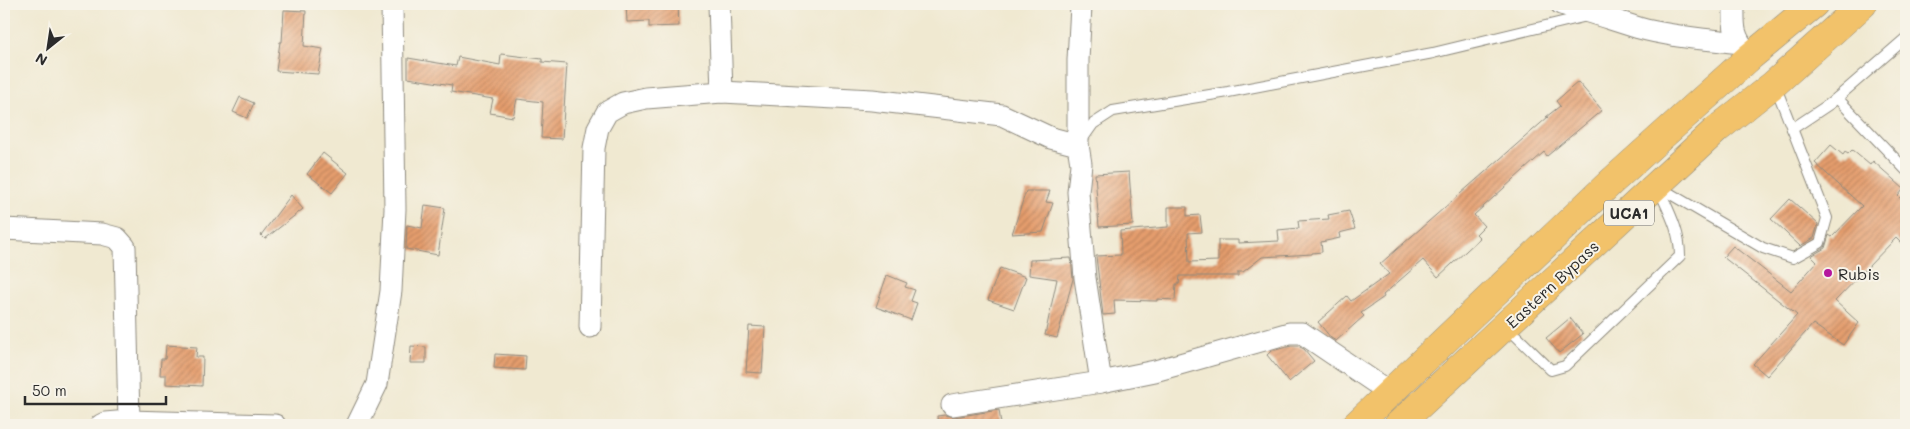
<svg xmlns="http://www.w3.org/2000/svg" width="1910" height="429" font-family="Mali,sans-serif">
<defs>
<pattern id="building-hatch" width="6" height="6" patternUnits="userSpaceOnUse" patternTransform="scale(1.25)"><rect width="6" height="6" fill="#e59d6d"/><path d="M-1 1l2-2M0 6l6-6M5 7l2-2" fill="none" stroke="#ba805a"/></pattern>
</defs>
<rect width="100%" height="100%" fill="#f7f3e8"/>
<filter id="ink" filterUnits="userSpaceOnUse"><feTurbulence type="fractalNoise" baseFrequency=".02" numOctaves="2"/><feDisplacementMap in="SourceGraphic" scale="10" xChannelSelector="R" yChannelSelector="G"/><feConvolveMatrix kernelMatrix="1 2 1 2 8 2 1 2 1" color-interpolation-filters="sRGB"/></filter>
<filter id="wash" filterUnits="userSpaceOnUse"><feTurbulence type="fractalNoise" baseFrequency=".0096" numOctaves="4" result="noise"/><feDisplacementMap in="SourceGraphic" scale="20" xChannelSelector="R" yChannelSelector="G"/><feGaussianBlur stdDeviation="1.12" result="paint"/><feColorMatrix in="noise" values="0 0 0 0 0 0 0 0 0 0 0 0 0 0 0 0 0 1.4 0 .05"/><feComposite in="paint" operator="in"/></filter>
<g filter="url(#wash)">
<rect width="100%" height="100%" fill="#f0e9d1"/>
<g id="blocks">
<g fill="url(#building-hatch)">
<polygon points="626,4 678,4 679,26 649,27 649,21 627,22"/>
<polygon points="284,10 306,11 304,46 323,49 318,74 276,71 280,42 282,42"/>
<polygon points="501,54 542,59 542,62 567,64 562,139 541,138 543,102 517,99 513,117 490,113 493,99 451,92 452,85 408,78 408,58 456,66 458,57 500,65"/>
<polygon points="1578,82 1602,110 1547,156 1544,152 1474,215 1484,226 1476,234 1480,238 1438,277 1423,260 1383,295 1384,297 1361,313 1364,316 1336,341 1331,338 1318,322 1347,296 1351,301 1389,274 1380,264 1548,117 1546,117 1560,106 1556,101"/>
<polygon points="240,97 254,103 247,118 233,112"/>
<polygon points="1831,145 1843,155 1845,152 1848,154 1852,150 1870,165 1873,161 1904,189 1898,196 1906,204 1906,248 1896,238 1835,301 1859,323 1843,345 1813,324 1767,376 1753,364 1797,315 1723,257 1733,246 1791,291 1817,262 1811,256 1825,248 1829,235 1832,237 1862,206 1815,163"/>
<polygon points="323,153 348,173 332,193 307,174"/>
<polygon points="1129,172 1133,225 1099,227 1095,174"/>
<polygon points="1026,191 1050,191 1046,202 1053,203 1043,232 1012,234"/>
<polygon points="291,195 303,209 265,239 261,235"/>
<polygon points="1790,199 1818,224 1814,238 1800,246 1771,219"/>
<polygon points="425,205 445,208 438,255 406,249 407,225 422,228"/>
<polygon points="1168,207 1187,207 1187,216 1200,215 1202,232 1188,233 1189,262 1218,261 1218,240 1238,240 1238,243 1279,241 1278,230 1299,228 1298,221 1329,219 1328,215 1349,211 1355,229 1339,233 1340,238 1321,242 1322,252 1312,253 1312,254 1262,257 1243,272 1238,272 1238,276 1180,276 1179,284 1176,284 1175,300 1157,299 1157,301 1114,300 1115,314 1103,315 1096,256 1121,255 1120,231 1168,227"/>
<polygon points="1071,258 1073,279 1057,338 1045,335 1057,279 1029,275 1030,260"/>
<polygon points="1000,268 1026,277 1014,309 988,300"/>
<polygon points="887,275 907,283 905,287 915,290 911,301 917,303 911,320 876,307"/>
<polygon points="1570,318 1583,334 1559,353 1546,338"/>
<polygon points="749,326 765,327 762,373 746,372"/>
<polygon points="166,345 197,347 196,357 203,357 202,386 166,384 166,375 160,375 161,359 165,359"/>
<polygon points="411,346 426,347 426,363 410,363"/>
<polygon points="1291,346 1298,346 1304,349 1314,361 1289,382 1267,355 1271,351"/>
<polygon points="495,354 526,356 525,370 494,368"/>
<polygon points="999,410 1001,424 938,425 937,416 945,415 954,417"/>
</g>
</g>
</g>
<g filter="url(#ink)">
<use href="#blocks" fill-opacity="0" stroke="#8e8a7e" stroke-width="1"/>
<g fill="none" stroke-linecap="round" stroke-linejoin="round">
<defs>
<g id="lane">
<polyline points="1837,98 1906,170"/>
<polyline points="1792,129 1831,103 1906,38"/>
<polyline points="1081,141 1093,124 1113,111 1228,92 1433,53 1587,16"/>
<polyline points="1657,186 1763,248 1793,258 1820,243 1827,218 1775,85"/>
<path d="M1506,326L1551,370L1565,366L1680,256C1680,230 1668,210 1658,187"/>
</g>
<g id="street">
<polyline points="719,4 722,92"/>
<path d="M1561,4C1587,11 1613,20 1639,28C1671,37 1706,39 1739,43"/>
<path d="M1734,4C1734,25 1732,35 1747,52"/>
<polyline points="1078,145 1078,60 1081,6 1083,4"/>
<polyline points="4,229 102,234 117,238 125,247 129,421"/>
<polyline points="590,327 594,148 598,128 607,112 623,103 646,98 722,92 872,100 1002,115 1051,138 1078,145 1081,164 1078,192 1085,278 1101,382"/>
<polyline points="952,405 1101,382 1155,371 1289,333 1302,333 1389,392"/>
<polyline points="101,425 105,423 129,421 275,425"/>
<polyline points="357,425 377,384 391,291 395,209 392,4"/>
</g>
<g id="primary">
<polyline points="1356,425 1610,183 1751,56 1814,4"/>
<polyline points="1398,425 1716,130 1774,84 1863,4"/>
</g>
</defs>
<use href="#lane" stroke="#8e8a7e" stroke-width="12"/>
<use href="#street" stroke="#8e8a7e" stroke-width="23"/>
<use href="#primary" stroke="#8e8a7e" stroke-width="29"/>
<use href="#lane" stroke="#fff" stroke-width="10"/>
<use href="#street" stroke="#fff" stroke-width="21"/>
<use href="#primary" stroke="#f2c26a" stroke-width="28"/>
</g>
</g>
<circle fill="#b5179e" stroke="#f7f3e8" stroke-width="2" cx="1828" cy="273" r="5"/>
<g text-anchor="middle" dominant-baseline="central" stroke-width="4" stroke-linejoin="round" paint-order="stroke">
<rect fill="#f7f3e8" stroke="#686764" stroke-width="1" x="1604" y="200.5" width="50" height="25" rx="4"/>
<g font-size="15" font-weight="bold" fill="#2b2b2b">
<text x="1629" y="213">UCA1</text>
</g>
<g font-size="16" fill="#2b2b2b" stroke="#f7f3e8" text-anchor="start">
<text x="1838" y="273">Rubis</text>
</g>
<g font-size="16" fill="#2b2b2b" stroke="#f7f3e8">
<text transform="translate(1552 284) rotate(-43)">Eastern Bypass</text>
</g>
</g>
<rect width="1910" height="429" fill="none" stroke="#f7f3e8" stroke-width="20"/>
<g transform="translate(48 48) rotate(210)" stroke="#f7f3e8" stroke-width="4" paint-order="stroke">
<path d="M0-4L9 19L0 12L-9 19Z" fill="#2b2b2b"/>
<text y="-8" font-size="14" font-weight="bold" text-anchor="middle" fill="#2b2b2b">N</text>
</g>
<path d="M25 396v8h141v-8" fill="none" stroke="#2b2b2b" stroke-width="2.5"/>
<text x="32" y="396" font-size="15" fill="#2b2b2b" stroke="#f7f3e8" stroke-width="4" paint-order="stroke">50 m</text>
</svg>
